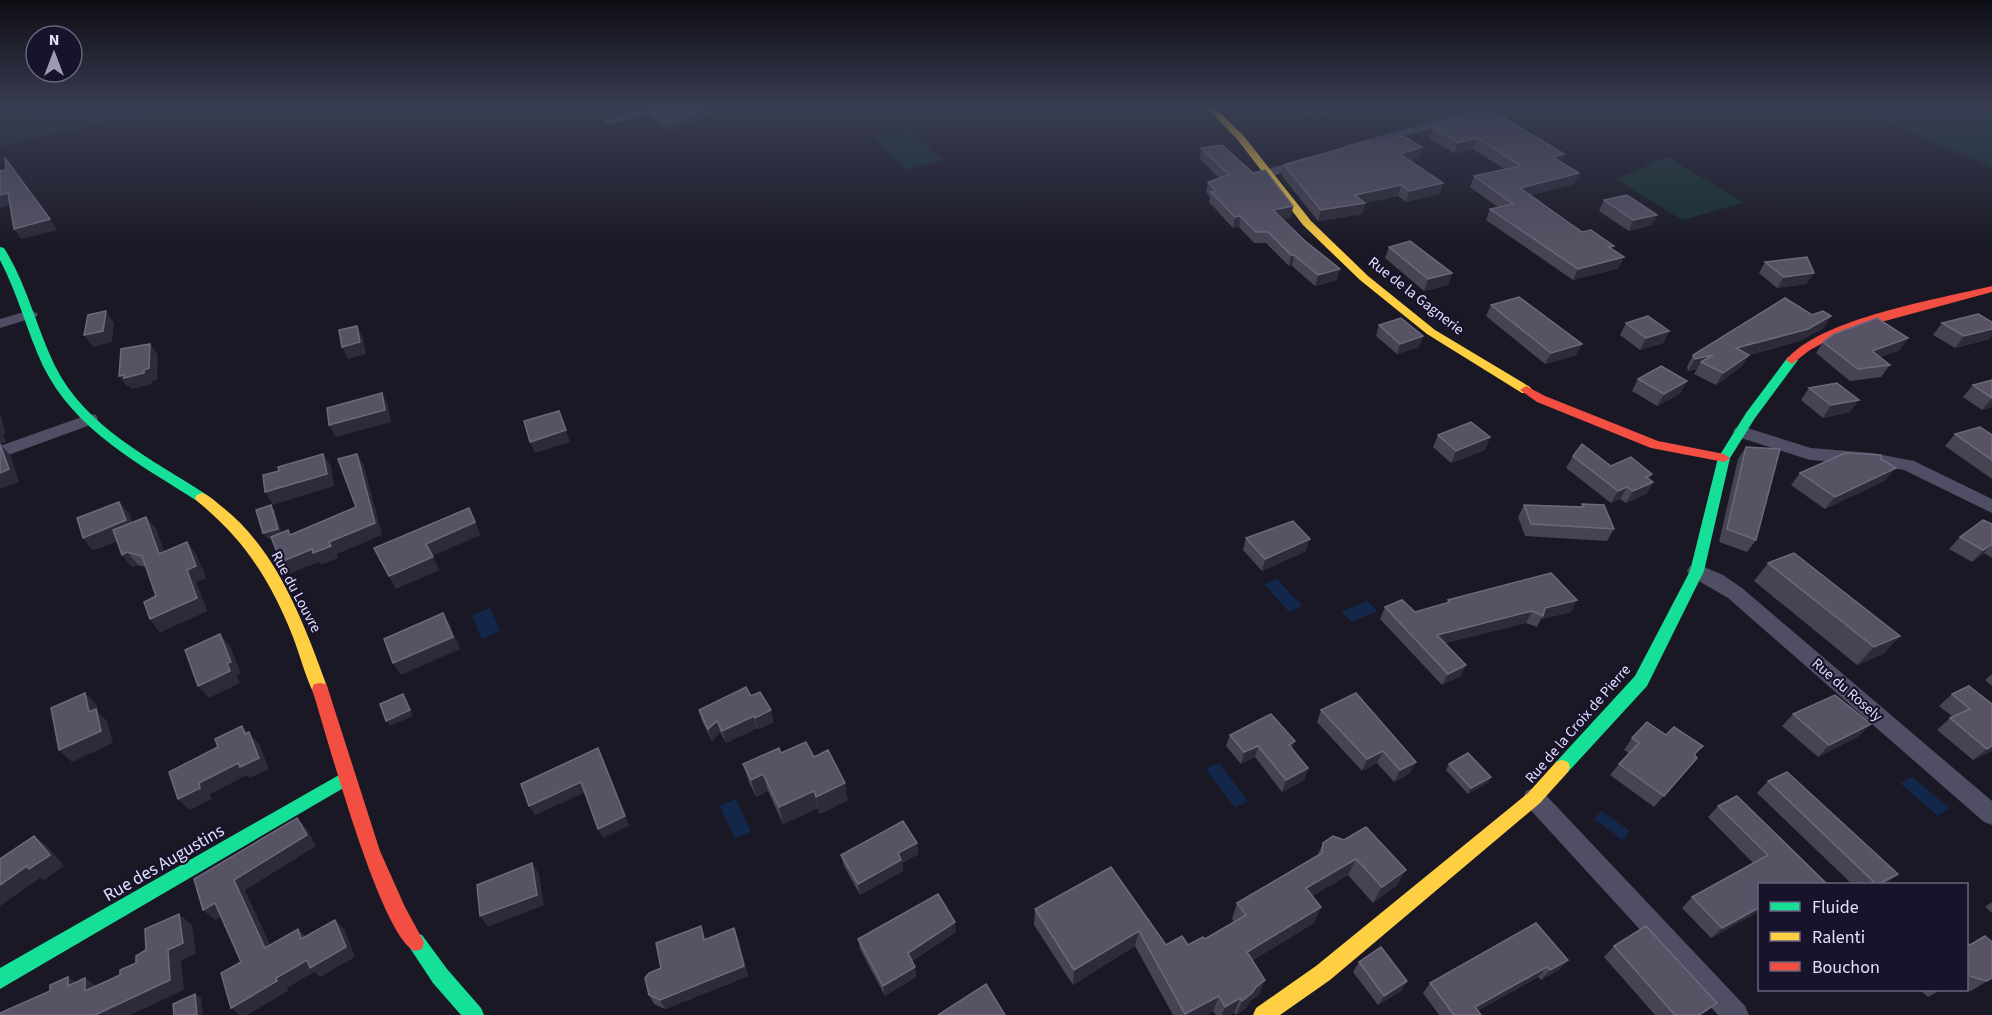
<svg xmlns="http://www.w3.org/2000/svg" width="1992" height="1015" font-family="'Source Sans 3',sans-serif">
<rect width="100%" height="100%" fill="#1a1825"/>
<g fill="#173031">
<polygon points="48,107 135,107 137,115 0,146 0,121"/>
<polygon points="1858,107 1992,107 1992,168"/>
<polygon points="909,129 943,160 906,170 873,138"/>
<polygon points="1667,157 1668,157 1744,203 1682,220 1616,179"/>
</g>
<g fill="#13274a">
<polygon points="1277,579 1302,606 1289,612 1264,584"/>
<polygon points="1367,601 1377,611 1352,622 1341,612"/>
<polygon points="490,608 500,631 482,639 472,616"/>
<polygon points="1219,763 1248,801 1235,808 1206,769"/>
<polygon points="1912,777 1950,808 1938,816 1900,783"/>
<polygon points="736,799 751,832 735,839 720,806"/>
<polygon points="1602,811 1630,831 1622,840 1594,819"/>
</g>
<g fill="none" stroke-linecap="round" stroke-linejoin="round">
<g fill="#504e65" fill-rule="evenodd">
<polygon points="653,107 671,107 669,109 608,125 602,122 604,120"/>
<polygon points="1473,110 1477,111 1477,115 1348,153 1342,149 1344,146"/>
<polygon points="1307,157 1313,161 1311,164 1269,177 1263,173 1265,170"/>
<polygon points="31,310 38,314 36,317 0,328 0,319"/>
<polygon points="90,414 96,415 98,419 96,423 0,458 0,446"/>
<polygon points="1741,426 1811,448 1872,453 1914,461 1992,499 1992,513 1904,470 1872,465 1810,460 1735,436 1733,432 1735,428"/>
<polygon points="1697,564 1723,575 1742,588 1992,801 1992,825 1984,822 1728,598 1690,576 1687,571 1690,566"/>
<polygon points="1534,788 1542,791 1745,1006 1749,1015 1718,1015 1526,805 1523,798 1526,791"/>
</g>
<g fill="#16e098" fill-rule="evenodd">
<path d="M0,247L4,248C27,284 36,327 55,366C85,427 152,459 207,495L209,498L207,501H197C140,464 75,431 43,366C27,332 18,294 0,260Z"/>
<polygon points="1792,356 1798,360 1755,418 1730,458 1704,571 1647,686 1568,772 1562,774 1556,772 1554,767 1556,762 1635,676 1690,571 1718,458 1746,413 1788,357"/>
<polygon points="346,771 352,773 354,778 352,783 0,989 0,968"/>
<polygon points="415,933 422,935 447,969 481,1008 484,1015 461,1015 433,983 406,942 408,935"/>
</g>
<g fill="#ffcf43" fill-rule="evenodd">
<polygon points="1206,107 1214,107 1243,135 1311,221 1368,276 1435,330 1530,387 1532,390 1530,393 1522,393 1427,334 1360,280 1303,225 1237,139"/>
<path d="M202,493C209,495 215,501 221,506C278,550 304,624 328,689L326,694L320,695L314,694C305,676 300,655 293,637C271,581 244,539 197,501L195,498L197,495Z"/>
<polygon points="1562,760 1568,762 1570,767 1568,772 1540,803 1330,980 1280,1015 1253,1015 1256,1008 1316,966 1528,793 1556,762"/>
</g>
<g fill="#f24e42" fill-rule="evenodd">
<path d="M1992,286V292L1859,328L1832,338L1810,350L1792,364L1786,360C1821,318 1939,299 1992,286Z"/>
<polygon points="1526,386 1545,396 1658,441 1724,454 1730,458 1724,462 1651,448 1537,402 1520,390"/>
<path d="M320,683L326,684L328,689L380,851L405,907L424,942L422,949L415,951C380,937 326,732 312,689L314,684Z"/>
</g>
</g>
<g fill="#464353">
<polygon points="661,107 729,107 670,131 649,117 647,110"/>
<polygon points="1295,107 1338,107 1337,112 1315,119"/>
<polygon points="1493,111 1561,162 1579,173 1574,184 1530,195 1582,232 1612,249 1619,268 1573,280 1486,220 1490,209 1498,207 1470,187 1474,176 1506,170 1473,149 1454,153 1430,139 1433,128"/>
<polygon points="1373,145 1419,158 1410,161 1440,194 1406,202 1398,196 1365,203 1362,214 1318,221 1282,176 1284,165"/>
<polygon points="1201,148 1253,173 1293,206 1291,217 1282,219 1337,280 1315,286 1292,266 1289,266 1266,243 1254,243 1239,227 1233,228 1209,202 1210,197 1206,192 1208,182 1219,178 1200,159"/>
<polygon points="1604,200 1657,215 1651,225 1629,231 1599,211"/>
<polygon points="1389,247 1452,273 1448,285 1424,291 1385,258"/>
<polygon points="1765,262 1814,273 1806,284 1777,288 1759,273"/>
<polygon points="1491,305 1577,355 1545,364 1486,316"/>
<polygon points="1812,315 1831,316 1823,328 1800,341 1749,355 1741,367 1716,385 1694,374 1697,369 1688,371 1687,367 1693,355"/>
<polygon points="1626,323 1669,331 1663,343 1640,350 1620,335"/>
<polygon points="1942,323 1990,339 1955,348 1933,335"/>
<polygon points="1379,325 1423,336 1419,347 1397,354 1376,336"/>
<polygon points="1823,342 1900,350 1880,357 1890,365 1881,377 1850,381 1816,353"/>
<polygon points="1638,379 1680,394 1657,406 1632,391"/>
<polygon points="1992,380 1992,407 1982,410 1963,397 1973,385"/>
<polygon points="1809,388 1850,412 1823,418 1801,400"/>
<polygon points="1955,434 1992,435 1992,479 1945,446"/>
<polygon points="1438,435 1490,437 1485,450 1451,463 1433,447"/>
<polygon points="1746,447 1756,540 1747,552 1719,542 1738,459"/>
<polygon points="1573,456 1611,466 1652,474 1649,479 1653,482 1646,494 1626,503 1620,499 1611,503 1566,468"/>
<polygon points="1881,459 1886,480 1825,509 1791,485 1800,473"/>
<polygon points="119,502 129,514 132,523 146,517 156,529 164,552 187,542 196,555 206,578 196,582 207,611 160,632 150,619 156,596 146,567 138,565 132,567 122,555 117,541 93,550 83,538"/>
<polygon points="1582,504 1614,529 1607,541 1525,536 1518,517 1524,505 1581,507"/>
<polygon points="1992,524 1992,558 1984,553 1972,562 1949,549 1960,537"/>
<polygon points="1246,538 1306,551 1262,571 1243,550"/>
<polygon points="1768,563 1900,636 1883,654 1857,665 1754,581"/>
<polygon points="1448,600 1571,612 1541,619 1537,627 1526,623 1445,643 1461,676 1442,685 1380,619 1385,607 1415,612 1447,603"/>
<polygon points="1992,674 1992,686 1985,680"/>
<polygon points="1952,694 1992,704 1992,751 1973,760 1937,730 1950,718 1953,717 1939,706"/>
<polygon points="751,696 774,722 758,729 757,728 726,743 720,732 712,741 702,721 699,710"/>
<polygon points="1321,710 1416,762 1410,773 1394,782 1377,763 1362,771 1317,722"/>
<polygon points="1793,714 1859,736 1818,757 1782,726"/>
<polygon points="1230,735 1292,749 1308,768 1304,780 1282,792 1255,757 1241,764 1226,746"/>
<polygon points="1666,735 1703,746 1695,755 1697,758 1654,807 1610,775 1619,764 1629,753 1624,750 1632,738"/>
<polygon points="781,753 814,757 848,800 820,814 818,808 783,824 768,791 756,797 749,782 743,764"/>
<polygon points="1449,764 1491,777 1487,783 1468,794 1446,770"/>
<polygon points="1768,781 1898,874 1885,885 1853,885 1757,793"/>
<polygon points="1718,806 1828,885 1760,885 1760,911 1711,938 1682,908 1692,897 1753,863 1708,817"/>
<polygon points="917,843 918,854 902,863 903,871 860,895 844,866 841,855"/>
<polygon points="1323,843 1406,870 1396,886 1373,903 1348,875 1312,896 1321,907 1314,923 1253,960 1259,995 1250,1001 1246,1008 1236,1015 1234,1013 1230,1015 1216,1015 1213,1011 1206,1015 1173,1015 1135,946 1073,985 1034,925 1035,909 1111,867 1166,945 1188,945 1205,939 1234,922 1232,919 1237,903 1317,856"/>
<polygon points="1992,902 1992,913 1985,907"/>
<polygon points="956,932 912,961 915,967 916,977 885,996 860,949 858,939"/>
<polygon points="705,936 706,939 738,938 748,976 665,1009 654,1004 649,995 661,968"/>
<polygon points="1966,942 1970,945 1992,978 1971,991 1965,990 1966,990"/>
<polygon points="1614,946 1717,1003 1702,1015 1655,1015 1604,957"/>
<polygon points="1568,960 1559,970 1541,980 1538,977 1477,1011 1481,1015 1439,1015 1423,993 1430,983"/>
<polygon points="1359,962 1407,981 1401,991 1378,1005 1353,972"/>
<polygon points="1920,990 1941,990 1928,997"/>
</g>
<g fill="#2d2b39">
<polygon points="712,107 729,107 670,131 668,124"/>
<polygon points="1324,107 1338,107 1337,112 1315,119 1317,109"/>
<polygon points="1477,138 1473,149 1454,153 1458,143"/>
<polygon points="1422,147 1419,158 1397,164 1400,154"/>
<polygon points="1564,154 1560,165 1552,157"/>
<polygon points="1579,173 1574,184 1516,199 1520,188"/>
<polygon points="1443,183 1440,194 1406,202 1409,191"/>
<polygon points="1401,185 1398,196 1364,203 1362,214 1318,221 1321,210 1355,195"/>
<polygon points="8,193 15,203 0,208 0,195"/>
<polygon points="1293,206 1291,217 1271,221 1273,210"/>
<polygon points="1657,215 1651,225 1629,231 1633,220"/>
<polygon points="1240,216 1239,227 1233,228 1235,217"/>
<polygon points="50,219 57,230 21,239 14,229"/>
<polygon points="1291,255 1294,255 1292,266 1289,266"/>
<polygon points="1624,257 1619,268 1573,280 1578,269"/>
<polygon points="1340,269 1337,280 1315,286 1318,275"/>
<polygon points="1452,273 1448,285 1424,291 1428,279"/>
<polygon points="1814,273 1806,284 1777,288 1784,277"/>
<polygon points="106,311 114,323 112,342 93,347 84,335"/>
<polygon points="1831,316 1823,328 1800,341 1729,360 1736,348"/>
<polygon points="357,326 363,338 366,354 348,359 342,347"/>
<polygon points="1992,329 1992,336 1990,339 1955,348 1964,336"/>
<polygon points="1669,331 1663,343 1640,350 1646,338"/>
<polygon points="1423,336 1419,347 1397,354 1400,344"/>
<polygon points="1908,338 1900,350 1864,363 1872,351"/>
<polygon points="150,344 158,355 157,380 152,381 152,384 132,389 130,386 127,387 119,376 144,370"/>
<polygon points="1582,344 1577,355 1545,364 1551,353"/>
<polygon points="1713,355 1701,362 1697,369 1688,371 1695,359"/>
<polygon points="1749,355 1741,367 1716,385 1723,373"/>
<polygon points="1687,381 1680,394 1657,406 1664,394"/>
<polygon points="382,393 388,405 391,422 336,437 329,425"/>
<polygon points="1992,398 1992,407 1982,410"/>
<polygon points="1859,400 1850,412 1823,418 1831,405"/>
<polygon points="0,415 1,417 6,434 3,435 6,442 0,444"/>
<polygon points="566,430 570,442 535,453 530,442"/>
<polygon points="1490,437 1485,450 1451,463 1456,451"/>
<polygon points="0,444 11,456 19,482 0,489"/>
<polygon points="323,454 331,466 334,486 273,505 265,492"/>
<polygon points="357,454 364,466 382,535 337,554 338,558 321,565 319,562 289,574 281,562 375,523"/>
<polygon points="1896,468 1886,480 1825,509 1835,497"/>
<polygon points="1652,474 1646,485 1653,482 1646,494 1626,503 1633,491 1646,477"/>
<polygon points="1627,487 1620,499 1611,503 1618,491"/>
<polygon points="119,502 129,514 136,533 93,550 83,538"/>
<polygon points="271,505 275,511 282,535 268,539 263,533"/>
<polygon points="469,508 481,535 432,556 440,570 396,589 389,576"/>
<polygon points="146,517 156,529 169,566 159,554"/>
<polygon points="1310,539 1306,551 1262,571 1265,559"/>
<polygon points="187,542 196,555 206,578 196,582 207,611 160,632 150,619"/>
<polygon points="1992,544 1984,553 1972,562 1983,550"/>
<polygon points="127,552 138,565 132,567 122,555"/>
<polygon points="1577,600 1571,612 1541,619 1543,616 1545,608"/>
<polygon points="1532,611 1526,623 1432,646 1437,635"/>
<polygon points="443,613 450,625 460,649 401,675 393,663"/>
<polygon points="220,634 230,646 241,674 237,675 240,683 209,698 198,686 227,663"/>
<polygon points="1900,636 1883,654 1857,665 1874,647"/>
<polygon points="1466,665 1461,676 1442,685 1448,674"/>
<polygon points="85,693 97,705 98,712 107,721 113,743 72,762 59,750 89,712"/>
<polygon points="403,694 407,700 413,716 390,726 386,721"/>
<polygon points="771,710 774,722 758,729 755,718"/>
<polygon points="754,716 757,728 726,743 722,731"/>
<polygon points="717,721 720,732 712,741 708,729"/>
<polygon points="1871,724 1859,736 1818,757 1829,745"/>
<polygon points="242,726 259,744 269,769 250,778 247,775 210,794 212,799 189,810 178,799 199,783 238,763 245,734"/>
<polygon points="1295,741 1291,753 1289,745"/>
<polygon points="1258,746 1255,757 1241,764 1244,752"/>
<polygon points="1992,746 1992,751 1973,760 1987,749"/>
<polygon points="598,748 629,826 603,838 598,829"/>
<polygon points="1383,751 1377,763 1362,771 1367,759"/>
<polygon points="1416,762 1410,773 1394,782 1400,770"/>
<polygon points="1308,768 1304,780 1282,792 1286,780"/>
<polygon points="763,774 768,791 756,797 751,780"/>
<polygon points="1491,777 1487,783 1468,794 1471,788"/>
<polygon points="581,782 586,792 535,815 529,806"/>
<polygon points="845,783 848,800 820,814 816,797"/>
<polygon points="814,791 818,808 783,824 779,807"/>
<polygon points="297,818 307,829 316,846 245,890 276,958 265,948 234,880"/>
<polygon points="34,836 48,847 64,866 44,880 40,878 0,906 0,885"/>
<polygon points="917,843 918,854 902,863 903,871 860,895 858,884 898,853"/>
<polygon points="1356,859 1348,875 1299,904 1306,888"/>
<polygon points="532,863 539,874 544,905 488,927 480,916"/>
<polygon points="1406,870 1396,886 1373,903 1382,887"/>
<polygon points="1898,874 1885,885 1879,885"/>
<polygon points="215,903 227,913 215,920 203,910"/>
<polygon points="1321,907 1314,923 1241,967 1247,952"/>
<polygon points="1760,907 1760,911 1711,938 1722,928"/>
<polygon points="179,914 192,925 196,953 181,961 184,990 130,1015 95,1015 168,950"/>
<polygon points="335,920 345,930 355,957 320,977 314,972 287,988 288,991 247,1015 239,1015 231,1008 276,978 307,960"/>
<polygon points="955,922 956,932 909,963 908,953"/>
<polygon points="701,926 705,936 708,950 704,940"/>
<polygon points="734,928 738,938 748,976 665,1009 660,1000"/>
<polygon points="298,929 308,939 301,939"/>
<polygon points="1139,931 1135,946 1073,985 1074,970"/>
<polygon points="1568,960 1559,970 1541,980 1550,970"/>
<polygon points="915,967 916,977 885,996 883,986"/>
<polygon points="1547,967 1538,977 1469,1015 1475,1007"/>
<polygon points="68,977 83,987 68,986"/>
<polygon points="85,978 99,988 85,991"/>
<polygon points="1265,980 1259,995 1250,1001 1246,1008 1236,1015 1242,1001 1256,987"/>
<polygon points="1407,981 1401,991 1378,1005 1384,996"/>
<polygon points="195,994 201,998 203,1015 197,1015"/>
<polygon points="1219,996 1213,1011 1206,1015 1185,1015"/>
<polygon points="1240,998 1234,1013 1230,1015 1222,1015 1225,1007"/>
<polygon points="1717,1003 1702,1015 1699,1015"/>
</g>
<g fill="#575365" stroke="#6c697d" stroke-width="1.5">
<polygon points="661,107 712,107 668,124 647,110"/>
<polygon points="1314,107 1324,107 1317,109"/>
<polygon points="1493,111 1564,154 1552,157 1579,173 1520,188 1582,232 1591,230 1614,246 1609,247 1624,257 1578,269 1490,209 1513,204 1474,176 1521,166 1477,138 1458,143 1433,128"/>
<polygon points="1403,136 1422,147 1400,154 1443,183 1409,191 1401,185 1355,195 1365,203 1321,210 1284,165 1367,141 1373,145"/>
<polygon points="1222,145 1253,173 1265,170 1293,206 1273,210 1305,241 1340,269 1318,275 1294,255 1291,255 1268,232 1256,232 1240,216 1235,217 1211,192 1216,191 1208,182 1229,175 1201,148"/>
<polygon points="5,158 50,219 14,229 8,193 0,195 0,171 6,170"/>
<polygon points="1627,195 1657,215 1633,220 1604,200"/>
<polygon points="1410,241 1452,273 1428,279 1389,247"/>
<polygon points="1807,257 1814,273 1784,277 1765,262"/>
<polygon points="1519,297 1582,344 1551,353 1491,305"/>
<polygon points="1785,298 1812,315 1823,311 1831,316 1808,329 1736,348 1749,355 1723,373 1701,362 1713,355 1695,359 1693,355"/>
<polygon points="106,311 103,331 84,335 88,315"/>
<polygon points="1978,314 1992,322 1992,329 1964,336 1942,323"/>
<polygon points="1648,316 1669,331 1646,338 1626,323"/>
<polygon points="1401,318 1423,336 1400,344 1379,325"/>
<polygon points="1877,318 1908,338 1872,351 1890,365 1858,369 1823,342 1834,334"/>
<polygon points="357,326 360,342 342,347 339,330"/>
<polygon points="150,344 149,368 144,370 144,373 124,378 124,375 119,376 121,349"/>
<polygon points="1661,366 1687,381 1664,394 1638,379"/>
<polygon points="1992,380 1992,398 1973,385"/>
<polygon points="1837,383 1859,400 1831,405 1809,388"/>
<polygon points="382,393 385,410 329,425 327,408"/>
<polygon points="559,411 566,430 530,442 524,421"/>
<polygon points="1471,422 1490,437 1456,451 1438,435"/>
<polygon points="1980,427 1992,435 1992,460 1955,434"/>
<polygon points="0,444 9,469 0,473"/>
<polygon points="1582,444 1611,466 1631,457 1652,474 1646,477 1653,482 1633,491 1627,487 1618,491 1573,456"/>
<polygon points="1746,447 1780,449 1756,540 1727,529"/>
<polygon points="1845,453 1881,455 1881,459 1896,468 1835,497 1800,473"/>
<polygon points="323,454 327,474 265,492 263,475 279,471 278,467"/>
<polygon points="357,454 375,523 329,542 331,546 313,553 312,549 281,562 271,537 288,530 290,535 356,507 338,459"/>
<polygon points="119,502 126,520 83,538 77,518"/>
<polygon points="1582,504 1604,505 1614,529 1531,524 1524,505 1584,507"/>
<polygon points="271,505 278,529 263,533 256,510"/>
<polygon points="469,508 475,522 426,544 433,557 389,576 374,548"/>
<polygon points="146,517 159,554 187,542 196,566 187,570 197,598 150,619 144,602 156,596 142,556 127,552 122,555 113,530"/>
<polygon points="1983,520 1992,524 1992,544 1983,550 1960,537"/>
<polygon points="1293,521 1310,539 1265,559 1246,538"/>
<polygon points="1794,553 1900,636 1874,647 1768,563"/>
<polygon points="1551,573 1577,600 1545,608 1543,616 1532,611 1437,635 1466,665 1448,674 1385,607 1402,600 1415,612 1450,602 1448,600"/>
<polygon points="443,613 453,637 393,663 384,639"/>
<polygon points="220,634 231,662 227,663 230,671 198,686 185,650"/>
<polygon points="1969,686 1992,704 1992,746 1987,749 1950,718 1970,709 1952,694"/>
<polygon points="746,687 751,696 760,692 771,710 755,718 754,716 722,731 717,721 708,729 699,710"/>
<polygon points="85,693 89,712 96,709 101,731 59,750 51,708"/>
<polygon points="1356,693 1416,762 1400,770 1383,751 1367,759 1321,710"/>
<polygon points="403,694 410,710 386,721 380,704"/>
<polygon points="1835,695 1871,724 1829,745 1793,714"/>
<polygon points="1271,714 1295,741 1289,745 1308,768 1286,780 1258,746 1244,752 1230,735"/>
<polygon points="1647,722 1666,735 1674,727 1703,746 1694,754 1697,758 1664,796 1619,764 1639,743 1632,738"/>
<polygon points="242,726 245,734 249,732 259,758 240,767 238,763 199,783 200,788 178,799 169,772 218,747 215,739"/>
<polygon points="806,742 814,757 828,750 845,783 816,797 814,791 779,807 763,774 751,780 743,764 779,748 781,753"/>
<polygon points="598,748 625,816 598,829 581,782 529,806 521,784"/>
<polygon points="1468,753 1491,777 1471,788 1449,764"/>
<polygon points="1787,772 1898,874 1877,885 1768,781"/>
<polygon points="1737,796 1828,885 1760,885 1760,907 1722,928 1692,897 1768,855 1718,806"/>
<polygon points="297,818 307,835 234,880 265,948 298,929 301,939 335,920 346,947 310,968 307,960 276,978 277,981 231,1008 221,973 241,962 215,903 203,910 194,879"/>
<polygon points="903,821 917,843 898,853 901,860 858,884 841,855"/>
<polygon points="1366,827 1406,870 1382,887 1356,859 1306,888 1321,907 1247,952 1265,980 1256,987 1252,993 1242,1001 1240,998 1225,1007 1219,996 1185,1014 1139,931 1074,970 1035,909 1111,867 1166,945 1182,936 1188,945 1203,937 1205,939 1246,915 1237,903 1322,853 1323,843 1333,836 1344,840"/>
<polygon points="34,836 50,855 29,869 27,866 0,885 0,859"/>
<polygon points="532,863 537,895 480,916 477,885"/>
<polygon points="938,894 955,922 908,953 915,967 883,986 858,939"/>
<polygon points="179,914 183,943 168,950 170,980 95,1015 0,1015 0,1013 50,991 50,985 68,977 68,986 85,978 85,991 120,975 120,970 136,963 136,956 146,950 145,929"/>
<polygon points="1536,923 1568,960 1550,970 1547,967 1475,1007 1481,1015 1454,1015 1430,983"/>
<polygon points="701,926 704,940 734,928 744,966 660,1000 649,995 645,978 649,973 661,968 656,943"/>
<polygon points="1646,926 1717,1003 1699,1015 1675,1015 1614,946"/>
<polygon points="1985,936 1992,942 1992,978 1987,981 1966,975 1966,942 1970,945"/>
<polygon points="1381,947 1407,981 1384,996 1359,962"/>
<polygon points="986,984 1005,1015 938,1015"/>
<polygon points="195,994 197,1015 174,1015 173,1004"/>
</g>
<linearGradient id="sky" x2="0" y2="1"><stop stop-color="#0e0d14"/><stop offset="0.43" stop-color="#383d51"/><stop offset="1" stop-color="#383d51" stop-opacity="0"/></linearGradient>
<rect width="1992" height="249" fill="url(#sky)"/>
<g text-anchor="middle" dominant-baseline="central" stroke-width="4.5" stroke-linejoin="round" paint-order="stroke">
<g font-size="15" fill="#e2defd" stroke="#17132a">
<text transform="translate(1416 296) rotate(38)">Rue de la Gagnerie</text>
<text transform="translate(296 592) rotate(62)">Rue du Louvre</text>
<text transform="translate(1847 690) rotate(41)">Rue du Rosely</text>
<text transform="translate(1578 724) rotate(-49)">Rue de la Croix de Pierre</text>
</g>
<g font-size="18" fill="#e2defd" stroke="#17132a">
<text transform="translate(164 863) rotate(-30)">Rue des Augustins</text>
</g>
</g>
<rect x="1758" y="883" width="210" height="108" fill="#17132a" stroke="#68647e" stroke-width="1.5"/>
<rect x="1770" y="902" width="30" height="9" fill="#16e098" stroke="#68647e" stroke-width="1.5"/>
<text x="1812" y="913" font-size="18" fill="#e2defd">Fluide</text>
<rect x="1770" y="932" width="30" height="9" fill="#ffcf43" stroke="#68647e" stroke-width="1.5"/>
<text x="1812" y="943" font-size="18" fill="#e2defd">Ralenti</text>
<rect x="1770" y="962" width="30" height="9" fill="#f24e42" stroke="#68647e" stroke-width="1.5"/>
<text x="1812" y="973" font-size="18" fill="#e2defd">Bouchon</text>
<g transform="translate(54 54)"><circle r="28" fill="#17132a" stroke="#68647e" stroke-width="1.5"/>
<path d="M0-4.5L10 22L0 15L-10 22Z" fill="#9c99b1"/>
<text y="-9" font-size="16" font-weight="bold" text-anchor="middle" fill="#e2defd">N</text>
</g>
</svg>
